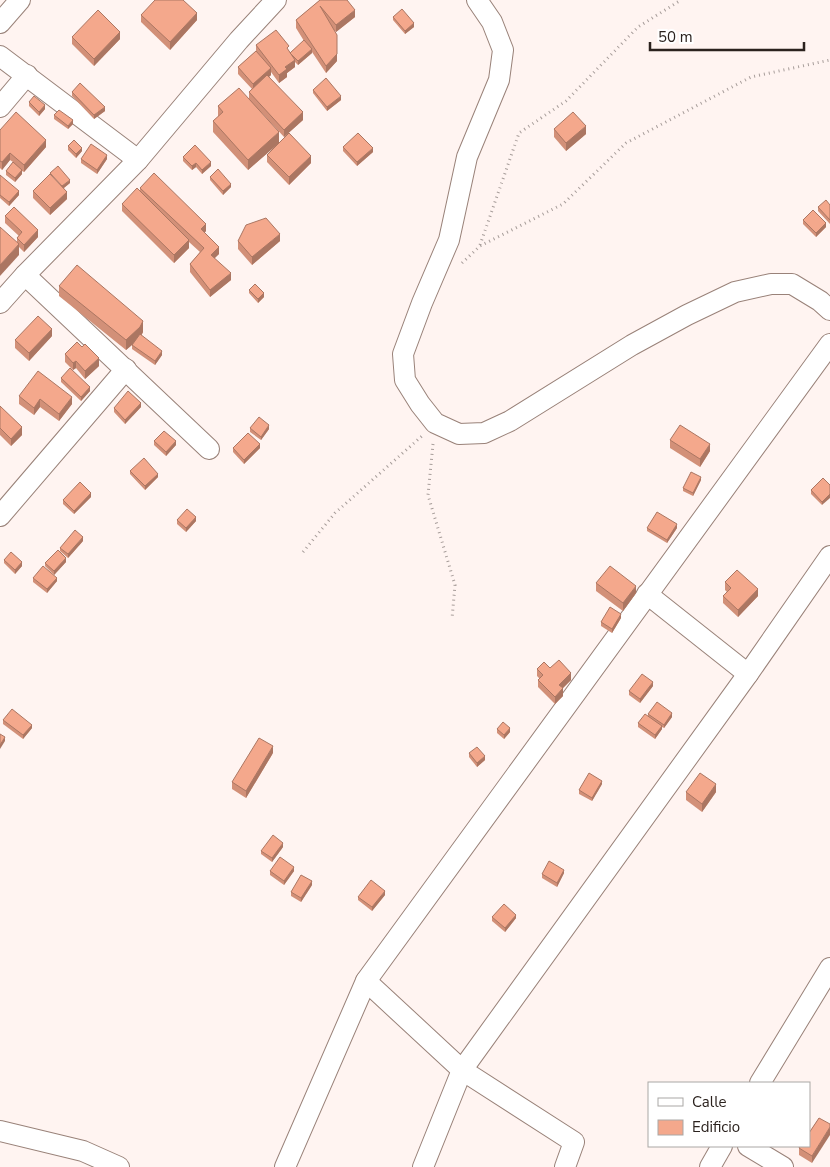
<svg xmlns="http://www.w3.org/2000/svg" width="830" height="1167" font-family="'Nunito Sans',sans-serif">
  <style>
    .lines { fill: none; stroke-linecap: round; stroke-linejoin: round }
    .minor-casing { stroke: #998279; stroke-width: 22 }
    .path { stroke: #a79d9a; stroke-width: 3; stroke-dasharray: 1 4; stroke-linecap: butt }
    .minor { stroke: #fff; stroke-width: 20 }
    .wall { fill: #d29078 }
    .shaded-wall { fill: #ab7662 }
    .building { fill: #f4a88c; stroke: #ab7662 }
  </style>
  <rect width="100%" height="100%" fill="#fff4f1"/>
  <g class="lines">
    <defs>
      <g id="minor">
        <path d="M477,0l15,22 11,28 -4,30 -32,77 -18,83 -27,63 -19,51 2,26 15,24 15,19 24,11 25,-1 26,-12 122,-76 55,-30 48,-23 36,-8h21l28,17 10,9"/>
        <path d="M0,23l20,-23"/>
        <path d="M0,56l138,104"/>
        <path d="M0,107l27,-32"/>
        <path d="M25,275l184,174"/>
        <path d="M0,303l25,-28 113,-115 101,-120 37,-40"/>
        <path d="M0,516l126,-147"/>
        <path d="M647,594l101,80"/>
        <path d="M366,981l96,89 112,72 -9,25"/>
        <path d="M760,1083l70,-115"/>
        <path d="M0,1131l83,20 36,16"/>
        <path d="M748,1146l35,21"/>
        <path d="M285,1167l81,-186 464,-637"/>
        <path d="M423,1167l39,-97 286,-396 82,-118"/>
        <path d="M710,1167l12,-21"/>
      </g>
    </defs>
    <use href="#minor" class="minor-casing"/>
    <g class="path">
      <path d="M480,245l39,-112 47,-32 72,-74 43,-27"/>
      <path d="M462,263l18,-17 83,-42 63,-61 125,-66 79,-17"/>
      <path d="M433,444l-5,51 27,90 -3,34"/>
      <path d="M303,552l32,-39 87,-77"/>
    </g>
    <use href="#minor" class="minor"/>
  </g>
  <g class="wall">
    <path d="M320,0l35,17 -19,15 -2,-2 3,31 -11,12 -14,-21v1l-14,12 -3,-3v5l-8,6v4l-8,6 -8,-11v3l-2,2 34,43 -19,17 -23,-25 18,31 -31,27 -35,-38v-11l5,-4v-11l31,-7v-7l3,-3 -14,-15v-7l18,-16v-6l33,6 1,2 14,-12 -8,-13v-8z"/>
    <path d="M141,15l56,5 -27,30 -29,-28z"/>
    <path d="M393,17l21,10 -9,7 -12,-14z"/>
    <path d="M72,37l48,2 -26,27 -22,-22z"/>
    <path d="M313,90l28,10 -14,11 -14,-18z"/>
    <path d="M72,92l33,19 -11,8 -22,-23z"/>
    <path d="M29,102l16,7 -6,7 -10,-10z"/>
    <path d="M54,115l19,9 -5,5 -14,-10z"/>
    <path d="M554,129l32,5 -20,17 -12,-14z"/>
    <path d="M0,130l46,17 -22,25 -2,-1v3l-7,8 -9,-7v-4l7,-9 -3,-2 -8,10 -2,-2z"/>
    <path d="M68,146l14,5 -6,7 -8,-8z"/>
    <path d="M343,147l30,5 -16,14 -14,-15z"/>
    <path d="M267,155l44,8 -22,22 -22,-23z"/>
    <path d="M183,157l28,9 -9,8 -6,-7 -4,3 -9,-9z"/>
    <path d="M81,159h26l-10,15 -16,-11z"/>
    <path d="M0,175l19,20 -10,11 -9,-8z"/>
    <path d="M210,177l21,10 -8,8 -13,-15z"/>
    <path d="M70,183l-6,5 3,11 -17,16 -17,-17v-7z"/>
    <path d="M140,188l66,43 -2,2 15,21 -5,4 17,22 -21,17 -20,-25v-8l10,-12 -11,-10v6l-15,15 -52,-52v-7l18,-13z"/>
    <path d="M830,205v19l-12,-13v-4z"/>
    <path d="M5,216l33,21 -14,15 -5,-5v8l-2,-13v-4l2,-2 -14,-13z"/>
    <path d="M803,220l23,7 -10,10 -13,-13z"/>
    <path d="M238,241h42l-28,24 -14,-16z"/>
    <path d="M59,286l84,46 -2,4 21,19 -7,10 -23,-16v-4l-6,5 -67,-54z"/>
    <path d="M249,290l15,7 -6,6 -9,-10z"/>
    <path d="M52,336l-23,25 -14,-13v-8z"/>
    <path d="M65,354l34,12 -14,13 -9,-11 -3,2 -8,-8z"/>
    <path d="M61,378l29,13 -9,10 -20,-19z"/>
    <path d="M19,396l53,8 -13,17 -19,-14 -6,8 -15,-11z"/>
    <path d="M0,406l22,29 -11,11 -11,-11z"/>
    <path d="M141,407l-16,17 -11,-12v-4z"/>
    <path d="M250,428l19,1 -8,11 -11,-8z"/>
    <path d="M670,440l40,11 -10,16 -30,-19z"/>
    <path d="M154,441l22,4 -10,11 -12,-11z"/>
    <path d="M233,448h27l-16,16 -11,-12z"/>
    <path d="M130,471l28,6 -13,13 -15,-16z"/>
    <path d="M823,478l-1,27 -11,-11v-4z"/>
    <path d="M701,480l-8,16 -10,-5v-3z"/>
    <path d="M91,497l-17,17 -11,-10v-4z"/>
    <path d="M177,520l19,1 -10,11 -9,-8z"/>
    <path d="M647,528h30l-10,15 -20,-12z"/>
    <path d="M83,541l-15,17 -8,-7v-3z"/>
    <path d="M4,560l18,6 -7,8 -11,-11z"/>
    <path d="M66,562l-12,13 -9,-9v-3z"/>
    <path d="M33,578l24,3 -10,12 -14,-11z"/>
    <path d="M725,582l33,14 -20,21 -15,-14v-7l4,-4 -2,-2z"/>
    <path d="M596,583l40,10 -13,18 -27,-20z"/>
    <path d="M621,618l-9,15 -11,-7v-4z"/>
    <path d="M550,668l21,12 -8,8v8l-8,8 -17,-17v-7l2,-1 -3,-3v-7z"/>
    <path d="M653,686l-13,17 -11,-8v-4z"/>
    <path d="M648,714l24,3 -8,11 -2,-1v2l-7,10 -17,-12v-4l10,-7z"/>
    <path d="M3,720l29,8 -9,11 -20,-15z"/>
    <path d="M497,729l13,3 -6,7 -7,-6z"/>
    <path d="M273,753l-27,45 -14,-9v-7z"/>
    <path d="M469,753l16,7 -8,7 -8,-10z"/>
    <path d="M602,784l-10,17 -13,-7v-4z"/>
    <path d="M686,792h30l-14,20 -16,-12z"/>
    <path d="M283,847l-11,15 -11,-8v-3z"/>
    <path d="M270,871h24l-10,14 -14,-10z"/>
    <path d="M564,873l-7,14 -15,-9v-4z"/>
    <path d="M312,885l-11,17 -10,-6v-4z"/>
    <path d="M385,895l-13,16 -14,-11v-3z"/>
    <path d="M492,917l24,1 -11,14 -13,-11z"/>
    <path d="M819,1118l-7,45 -13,-8v-7z"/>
  </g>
  <g class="shaded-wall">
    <path d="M355,10v7l-19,15v-7z"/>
    <path d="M197,13v7l-27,30v-8z"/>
    <path d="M414,23v4l-9,7v-3z"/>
    <path d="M120,32v7l-26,27v-7z"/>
    <path d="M312,49v4l-14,12v-4z"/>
    <path d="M337,54v7l-11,12v-7z"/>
    <path d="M295,60v7l-8,6v4l-8,6v-8l6,-8z"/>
    <path d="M271,68v7l-18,16v-7z"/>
    <path d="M341,96v4l-14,11v-4z"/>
    <path d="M45,105v4l-6,7v-4z"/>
    <path d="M105,107v4l-11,8v-4z"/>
    <path d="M303,112v8l-19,17v-7z"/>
    <path d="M73,120v4l-5,5v-3z"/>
    <path d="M586,126v8l-20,17v-8z"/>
    <path d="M279,132v11l-31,27v-10z"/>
    <path d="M46,140v7l-22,25v-7z"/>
    <path d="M82,148v3l-6,7v-4z"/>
    <path d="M373,148v4l-16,14v-4z"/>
    <path d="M10,153v7l-8,10v-8z"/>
    <path d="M107,155v4l-10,15v-4z"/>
    <path d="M311,156v7l-22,22v-8z"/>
    <path d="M211,162v4l-9,8v-4z"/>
    <path d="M196,163v4l-4,3v-4z"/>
    <path d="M22,170v4l-7,8v-4z"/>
    <path d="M70,180v3l-9,7v-3z"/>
    <path d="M231,184v3l-8,8v-4z"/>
    <path d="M19,191v4l-10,11v-4z"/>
    <path d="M67,192v7l-17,16v-7z"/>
    <path d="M826,223v4l-10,10v-4z"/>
    <path d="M206,224v7l-5,6v-8z"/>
    <path d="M38,230v7l-14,15v-7z"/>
    <path d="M280,234v7l-28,24v-8z"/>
    <path d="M189,240v8l-15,15v-8z"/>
    <path d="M19,244v11l-19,21v-11z"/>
    <path d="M219,247v7l-8,8v-7z"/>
    <path d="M231,273v7l-21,17v-7z"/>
    <path d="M264,293v4l-6,6v-4z"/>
    <path d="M143,321v11l-3,6 -14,12v-10z"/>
    <path d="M52,329v7l-23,25v-8z"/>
    <path d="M162,351v4l-7,10v-4z"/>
    <path d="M99,358v8l-14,13v-8z"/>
    <path d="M76,361v7l-3,2v-7z"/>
    <path d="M90,387v4l-9,10v-4z"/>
    <path d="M72,397v7l-13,17v-7z"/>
    <path d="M40,399v8l-6,8v-7z"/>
    <path d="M141,403v4l-16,17v-4z"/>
    <path d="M269,425v4l-8,11v-3z"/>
    <path d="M22,427v8l-11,11v-7z"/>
    <path d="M176,441v4l-10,11v-4z"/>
    <path d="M260,444v4l-16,16v-4z"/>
    <path d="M710,444v7l-10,16v-8z"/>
    <path d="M158,474v3l-13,13v-4z"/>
    <path d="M701,477v3l-8,16v-3z"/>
    <path d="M91,493v4l-17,17v-3z"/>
    <path d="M830,494v4l-8,7v-3z"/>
    <path d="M196,517v4l-10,11v-4z"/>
    <path d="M677,524v4l-10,15v-3z"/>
    <path d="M83,537v4l-15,17v-4z"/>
    <path d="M66,558v4l-12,13v-4z"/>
    <path d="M22,562v4l-7,8v-4z"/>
    <path d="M57,578v3l-10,12v-4z"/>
    <path d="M636,586v7l-13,18v-8z"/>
    <path d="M758,589v7l-20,21v-7z"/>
    <path d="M621,614v4l-9,15v-4z"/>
    <path d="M571,673v7l-12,12v-7z"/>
    <path d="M653,682v4l-13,17v-4z"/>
    <path d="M563,688v8l-8,8v-7z"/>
    <path d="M672,713v4l-8,11v-3z"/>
    <path d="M32,725v3l-9,11v-4z"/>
    <path d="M662,726v3l-7,10v-4z"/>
    <path d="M510,728v4l-6,7v-4z"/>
    <path d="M5,737v4l-5,8v-4z"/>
    <path d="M273,746v7l-27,45v-7z"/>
    <path d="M485,756v4l-8,7v-4z"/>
    <path d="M602,781v3l-10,17v-3z"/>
    <path d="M716,784v8l-14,20v-8z"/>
    <path d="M283,843v4l-11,15v-4z"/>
    <path d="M294,867v4l-10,14v-4z"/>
    <path d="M564,870v3l-7,14v-4z"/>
    <path d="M312,881v4l-11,17v-4z"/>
    <path d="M385,891v4l-13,16v-4z"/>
    <path d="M516,915v3l-11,14v-4z"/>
    <path d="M830,1127v8l-18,28v-7z"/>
  </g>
  <g class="building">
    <path d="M155,0h28l14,13 -27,29 -29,-27z"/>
    <path d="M320,0h27l8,10 -19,15 -16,-19 17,29v19l-11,12 -30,-46z"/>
    <path d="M402,9l12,14 -9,8 -12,-14z"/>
    <path d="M98,10l22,22 -26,27 -22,-22z"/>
    <path d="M276,30l13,16 -2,2 8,12 -10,7 2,2 -8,6 -23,-30z"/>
    <path d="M304,40l8,9 -14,12 -8,-8z"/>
    <path d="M256,51l15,17 -18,16 -15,-17z"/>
    <path d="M267,75l36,37 -19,18 -35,-38z"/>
    <path d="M326,78l15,18 -14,11 -14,-17z"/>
    <path d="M80,83l25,24 -11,8 -22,-23z"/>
    <path d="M239,88l40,44 -31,28 -35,-39 10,-9 -5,-6z"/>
    <path d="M34,96l11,9 -6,7 -10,-10z"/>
    <path d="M59,110l14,10 -5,6 -14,-11z"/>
    <path d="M16,112l30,28 -22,25 -14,-12 -8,9 -2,-1v-31z"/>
    <path d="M573,112l13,14 -20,17 -12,-14z"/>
    <path d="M289,133l22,23 -22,21 -22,-22z"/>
    <path d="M358,133l15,15 -16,14 -14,-15z"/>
    <path d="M74,140l8,8 -6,6 -8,-8z"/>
    <path d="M91,144l16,11 -10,15 -16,-11z"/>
    <path d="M195,145l16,17 -9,8 -6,-7 -4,3 -9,-9z"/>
    <path d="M13,162l9,8 -7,8 -9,-7z"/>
    <path d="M58,166l12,14 -8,6 -12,-13z"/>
    <path d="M218,169l13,15 -8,7 -13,-14z"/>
    <path d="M154,173l52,51 -5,5 18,18 -8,8 20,18 -21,17 -20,-26 14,-16 -64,-60z"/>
    <path d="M50,174l17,18 -17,16 -17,-17z"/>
    <path d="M0,175l19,16 -10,11 -9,-7z"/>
    <path d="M137,188l52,52 -15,15 -52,-51z"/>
    <path d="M826,200l4,5v15l-12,-13z"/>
    <path d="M14,207l24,23 -14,15 -7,-7 5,-6 -17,-16z"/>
    <path d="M813,210l13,13 -10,10 -13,-13z"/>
    <path d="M266,218l14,16 -28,23 -14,-16 8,-16z"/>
    <path d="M0,227l19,17 -19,21z"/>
    <path d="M77,265l66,56 -3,6 -14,13 -67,-54z"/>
    <path d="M255,284l9,9 -6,6 -9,-9z"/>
    <path d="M38,316l14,13 -23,24 -14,-13z"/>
    <path d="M140,334l22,17 -7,10 -23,-16z"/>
    <path d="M77,342l5,5 3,-3 14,14 -14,13 -9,-10 -3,2 -8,-9z"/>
    <path d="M70,368l20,19 -9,10 -20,-19z"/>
    <path d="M38,371l34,26 -13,17 -19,-15 -6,9 -15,-12z"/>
    <path d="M128,391l13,12 -16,17 -11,-12z"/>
    <path d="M0,406l22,21 -11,12 -11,-11z"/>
    <path d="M259,417l10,8 -8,12 -11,-9z"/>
    <path d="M680,425l30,19 -10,15 -30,-19z"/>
    <path d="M164,431l12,10 -10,11 -12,-11z"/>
    <path d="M248,433l12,11 -16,16 -11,-12z"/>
    <path d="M144,458l14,16 -13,12 -15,-15z"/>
    <path d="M691,472l10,5 -8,16 -10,-5z"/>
    <path d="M823,478l7,7v9l-8,8 -11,-12z"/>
    <path d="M80,482l11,11 -17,18 -11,-11z"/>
    <path d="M187,509l9,8 -10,11 -9,-8z"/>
    <path d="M657,512l20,12 -10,16 -20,-12z"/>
    <path d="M75,530l8,7 -15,17 -8,-6z"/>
    <path d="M58,550l8,8 -12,13 -9,-8z"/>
    <path d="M11,552l11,10 -7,8 -11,-10z"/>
    <path d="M43,566l14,12 -10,11 -14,-11z"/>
    <path d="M610,566l26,20 -13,17 -27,-20z"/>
    <path d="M737,570l21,19 -20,21 -15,-14 8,-8 -6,-6z"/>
    <path d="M610,607l11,7 -9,15 -11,-7z"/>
    <path d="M559,660l12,13 -12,12 4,3 -8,9 -17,-17 5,-5 -6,-6 7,-7 6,6z"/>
    <path d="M642,674l11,8 -13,17 -11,-8z"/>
    <path d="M657,702l15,11 -8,12 -16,-11z"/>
    <path d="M12,709l20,16 -9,10 -20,-15z"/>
    <path d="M645,714l17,12 -7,9 -17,-12z"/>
    <path d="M503,722l7,6 -6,7 -7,-6z"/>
    <path d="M0,734l5,3 -5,8z"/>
    <path d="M259,738l14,8 -27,45 -14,-9z"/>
    <path d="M477,747l8,9 -8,7 -8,-10z"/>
    <path d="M589,773l13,8 -10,17 -13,-8z"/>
    <path d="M700,773l16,11 -14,20 -16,-12z"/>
    <path d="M273,835l10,8 -11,15 -11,-7z"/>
    <path d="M280,857l14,10 -10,14 -14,-10z"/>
    <path d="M549,861l15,9 -7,13 -15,-9z"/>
    <path d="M301,875l11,6 -11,17 -10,-6z"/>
    <path d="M371,880l14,11 -13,16 -14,-10z"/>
    <path d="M504,904l12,11 -11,13 -13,-11z"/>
    <path d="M819,1118l11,6v3l-18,29 -13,-8 1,-2h9v-13z"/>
  </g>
  <rect x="648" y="1082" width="162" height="65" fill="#ffffff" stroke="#aaa7a5"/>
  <rect x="658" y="1098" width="25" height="8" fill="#ffffff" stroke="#aaa7a5"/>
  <text x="692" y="1107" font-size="15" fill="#2b221e">Calle</text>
  <rect x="658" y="1120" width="25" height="15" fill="#f4a88c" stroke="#aaa7a5"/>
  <text x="692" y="1132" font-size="15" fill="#2b221e">Edificio</text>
  <path d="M650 42v8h154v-8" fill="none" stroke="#2b221e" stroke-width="2.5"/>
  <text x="658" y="42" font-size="15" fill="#2b221e" stroke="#ffffff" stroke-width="4" paint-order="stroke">50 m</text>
</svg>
